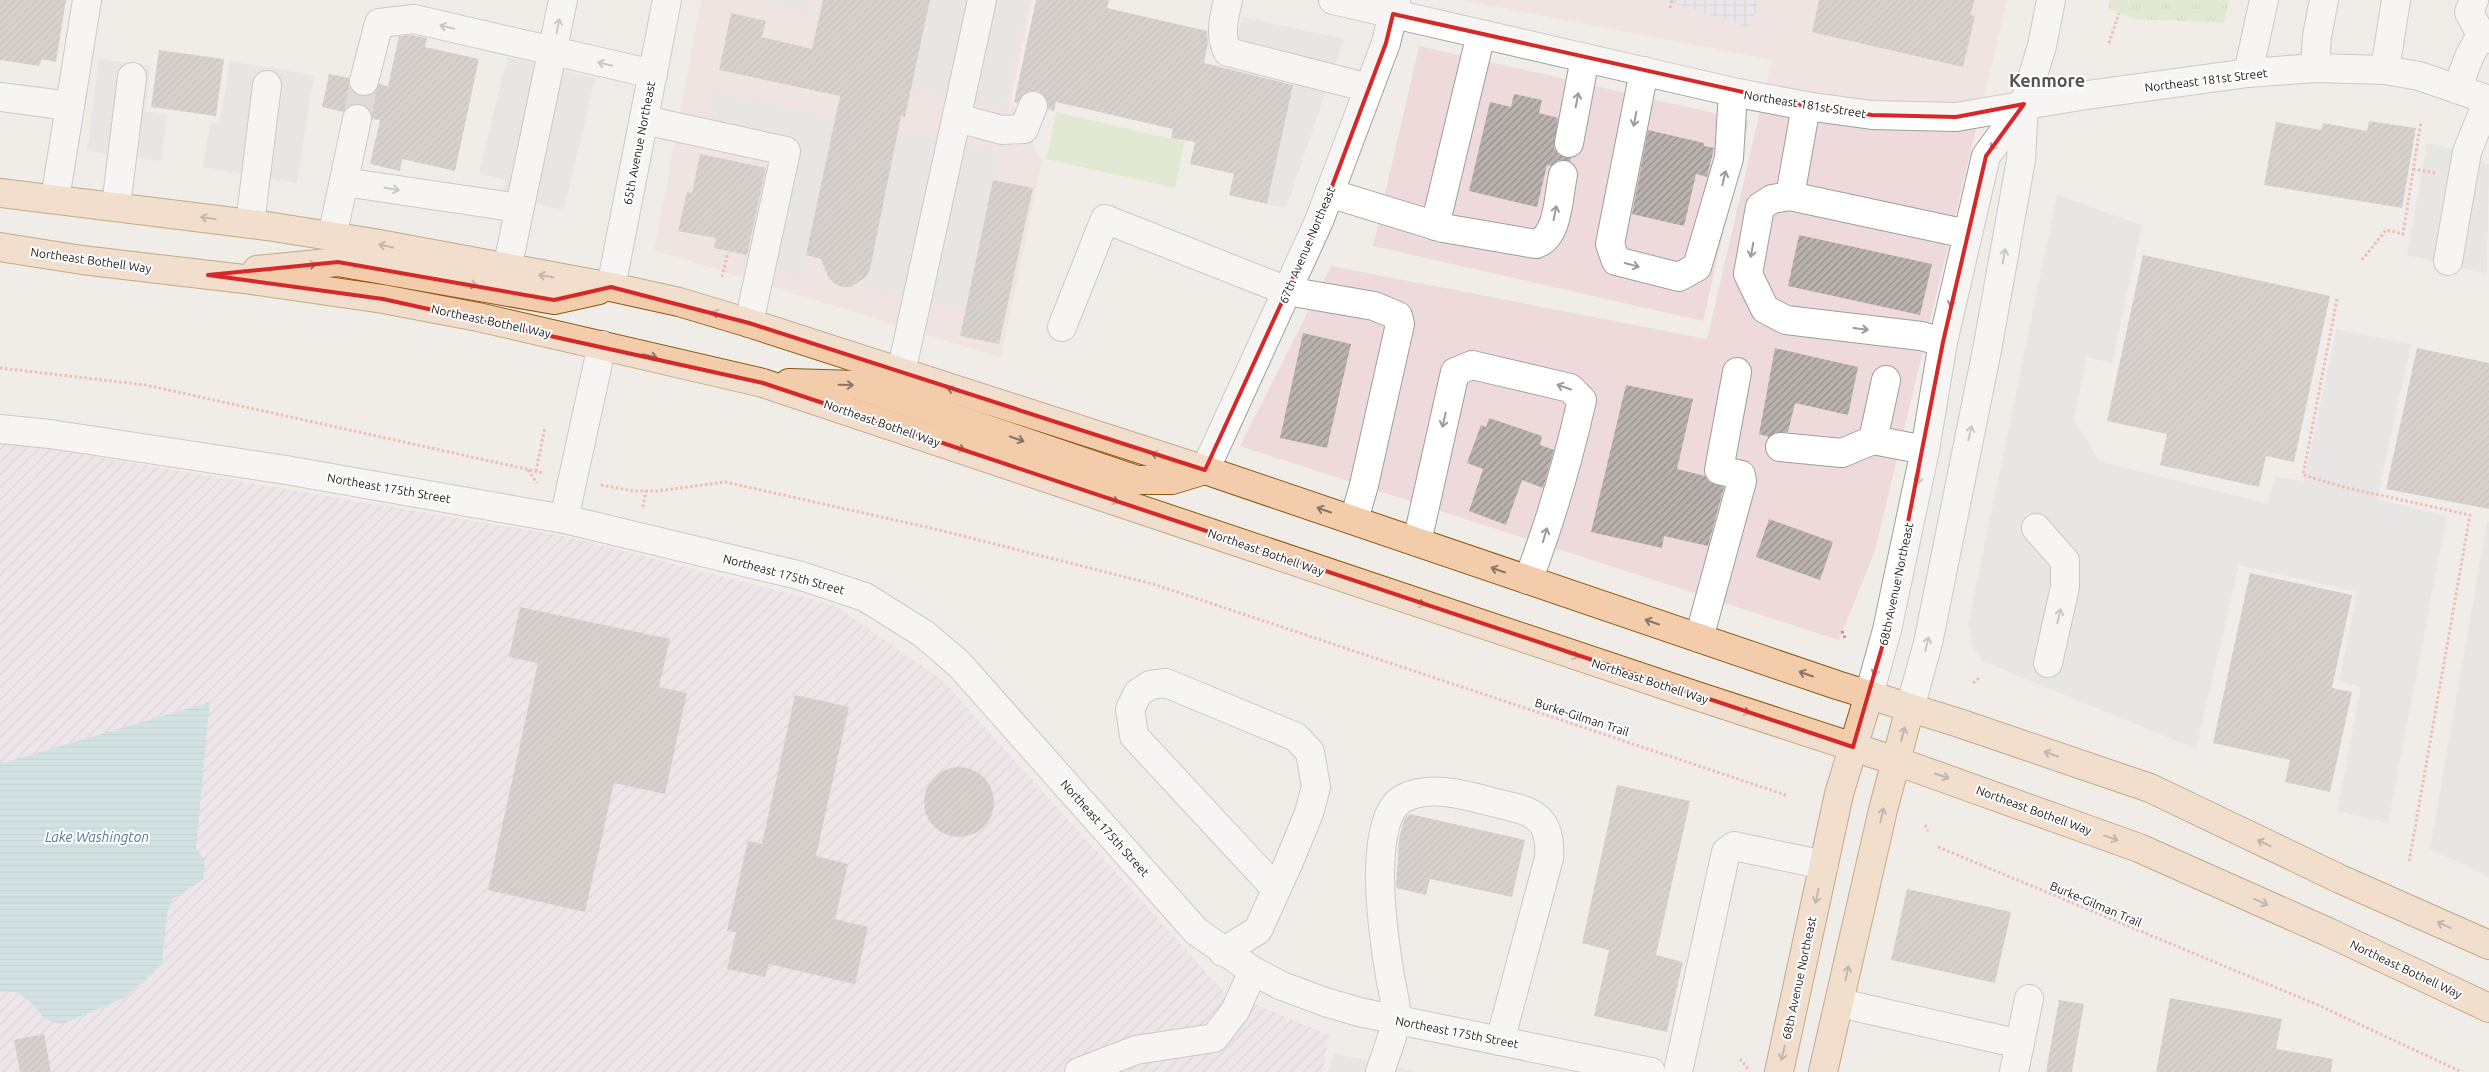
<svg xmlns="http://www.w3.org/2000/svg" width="2489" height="1072" font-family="Ubuntu,sans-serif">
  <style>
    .commercial { fill: #efdadb }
    .industrial { fill: url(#industrial-furrows) }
    .grass { fill: url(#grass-tufts) }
    .garden { fill: #d1e4b5 }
    .parking { fill: #ddd }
    .plaza { fill: url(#plaza-grid) }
    .water { fill: url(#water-rules) }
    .building { fill: url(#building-hatch) }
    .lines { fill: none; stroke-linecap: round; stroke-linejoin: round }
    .minor-tunnel { stroke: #c7c4c1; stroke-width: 28; stroke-dasharray: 28 14; stroke-linecap: butt }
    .minor-casing { stroke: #9e9e9e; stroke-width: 30 }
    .major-casing { stroke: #8d5710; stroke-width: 30 }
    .path { stroke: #ec7e7e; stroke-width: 3; stroke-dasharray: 2.5 2.5; stroke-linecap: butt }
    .minor { stroke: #fff; stroke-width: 28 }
    .major { stroke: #f3ccab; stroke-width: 28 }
    .oneway { stroke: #9b9b9b }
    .oneway2 { stroke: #8a7666 }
    .marked { fill: none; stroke: #d62828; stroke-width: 4; stroke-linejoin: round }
    .labels { text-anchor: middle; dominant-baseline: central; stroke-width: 4; stroke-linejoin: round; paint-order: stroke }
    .street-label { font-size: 12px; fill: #212121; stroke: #fff }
    .water-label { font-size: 14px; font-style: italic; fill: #507b98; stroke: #fff }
    .district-label { font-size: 18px; font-weight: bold; fill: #545454; stroke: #fff }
  </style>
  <defs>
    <pattern id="industrial-furrows" width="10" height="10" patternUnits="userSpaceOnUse" patternTransform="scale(1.25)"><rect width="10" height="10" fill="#e8dbe7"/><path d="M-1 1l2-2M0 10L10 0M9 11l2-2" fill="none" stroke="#c7bcc6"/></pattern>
    <pattern id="grass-tufts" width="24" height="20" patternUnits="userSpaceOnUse" patternTransform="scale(1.25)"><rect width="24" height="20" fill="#d1e4b5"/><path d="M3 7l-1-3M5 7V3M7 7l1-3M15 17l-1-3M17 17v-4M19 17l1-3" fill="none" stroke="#b3c39b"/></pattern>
    <pattern id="plaza-grid" width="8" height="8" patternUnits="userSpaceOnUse" patternTransform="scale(1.25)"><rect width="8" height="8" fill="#dddee6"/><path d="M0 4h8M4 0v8" fill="none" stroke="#bdbec5"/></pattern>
    <pattern id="water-rules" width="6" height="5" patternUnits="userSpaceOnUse" patternTransform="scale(1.25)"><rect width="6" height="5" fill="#aed4d9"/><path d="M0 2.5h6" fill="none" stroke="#95b6ba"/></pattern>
    <pattern id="building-hatch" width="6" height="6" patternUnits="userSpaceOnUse" patternTransform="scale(1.25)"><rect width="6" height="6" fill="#b9b2ae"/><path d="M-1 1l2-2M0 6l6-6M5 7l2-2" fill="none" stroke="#96908d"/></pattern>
  </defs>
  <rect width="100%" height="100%" fill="#f0ede9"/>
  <g class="commercial">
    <path d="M701,0h331l-21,99 31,62 -41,197 -347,-108z"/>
    <path d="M1460,0h547l-132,551 -36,89 -599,-194 91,-180 376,73 65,-279z"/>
    <path d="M1419,46l330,75 -46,200 -330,-75z"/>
  </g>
  <path class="industrial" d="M0,443l27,2 541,92 266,68 108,75 281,311 106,44 -7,37h-1322v-80l9,-2 23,11 13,18 117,-56 5,-48 5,-16 31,-20 -7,-30 14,-146 -210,61z"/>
  <path class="grass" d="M2110,0h119l-5,23 -89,-4 -27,-11z"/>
  <path class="garden" d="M1056,112l129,30 -10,46 -129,-29z"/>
  <g class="parking">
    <path d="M757,0h54l-2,11z"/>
    <path d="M930,0h97l-24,109 -92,-20z"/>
    <path d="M1242,17l102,22 -58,169 -19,-4 26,-122 -62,-14z"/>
    <path d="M507,57l88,21 -31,132 -62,-14 3,-16 -26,-6z"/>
    <path d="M99,59l52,7 -6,45 22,3 -6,47 -74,-10z"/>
    <path d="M230,61l84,14 -17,108 -94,-16 7,-45 9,1z"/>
    <path d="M713,93l123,26 -34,156 -41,-9 25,-115 -82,-18z"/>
    <path d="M898,131l101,21 -34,157 -101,-23z"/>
    <path d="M2427,143l22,5 40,17 -2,109 -80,-19z"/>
    <path d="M2057,195l85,30 -30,138 -25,-6 -13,62 25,42 169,43 6,-27 30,4 32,-152 75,15 -34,155 70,17 -59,307 -51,-12 24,-124 -22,-6 18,-89 -118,-27 -43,184 -214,-88 -10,-16 -4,-20z"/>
    <path d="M2487,521l2,1v355l-59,-28z"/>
    <path d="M1334,1053l83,19h-89z"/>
  </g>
  <path class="plaza" d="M1662,0h97l-8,28z"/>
  <path class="water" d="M210,702l-14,147 9,11 -2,20 -31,19 -5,16 -5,48 -38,35 -62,26 -17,-5c-11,-14 -25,-32 -45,-27v-228z"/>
  <g class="building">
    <path d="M0,0h66l-10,62 -14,-3 -3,7 -39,-6z"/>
    <path d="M823,0h107l-25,117 -4,-1 -31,153 -4,8 -15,10h-9l-8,-4 -6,-6 -7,-18 -15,-4 34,-159 -121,-26 12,-57 35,8 -4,16 50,12z"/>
    <path d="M1036,0h73l-2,8 100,23 1,12 -4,20 89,22 -26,119 -38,-9 5,-21 -44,-10 5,-22 -24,-4 2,-9 -117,-27 -2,9 -6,-2 -3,-12 -7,-6h-8l-7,3 -6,9 -3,-1z"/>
    <path d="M1819,0h156l-5,15 5,1 -12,51 -151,-35z"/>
    <path d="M412,35l15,3 -2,9 54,12 -24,112 -53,-12 -2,12 -30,-7 10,-44 -8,-1 -4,-11 -7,-4h-9l-9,8 -21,-5 7,-33 20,4v8l4,6 8,4h7l7,-4 4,-8 9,2 11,-50z"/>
    <path d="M159,50l65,9 -8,57 -65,-9z"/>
    <path d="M1514,94l28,6 -3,13 19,5 -4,30 5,7 12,3 -1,4 -12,-2 -7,6 -4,-1 -10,42 -68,-16 21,-89 21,5z"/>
    <path d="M2369,121l47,7 -14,80 -138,-23 12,-63 45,8 2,-7 44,8z"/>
    <path d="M1648,130l56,13v3l10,2 -7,29 -11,-3 -12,52 -52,-12z"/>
    <path d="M700,154l66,14 -19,87 -33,-7 2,-10 -38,-7 9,-39 5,1z"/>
    <path d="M993,180l40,8 -34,156 -39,-8z"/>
    <path d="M1799,235l133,29 -12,51 -132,-29z"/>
    <path d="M2143,255l187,41 -36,166 -28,-6 -7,31 -99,-22 7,-31 -60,-13z"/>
    <path d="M1303,333l48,11 -24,104 -47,-10z"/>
    <path d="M1775,348l83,19 -10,48 -53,-12 -7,29 -14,1 -5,4 -10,-3z"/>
    <path d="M2417,348l72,15v146l-103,-20z"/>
    <path d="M1626,385l67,14 -16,70 28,7 4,6 15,5 -16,59 -44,-10 -2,12 -71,-16z"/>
    <path d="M1489,418l53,18 -2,9 14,5 -11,38 -21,-8 -16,45 -37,-14 14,-42 -16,-6 14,-38 5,2z"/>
    <path d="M1769,519l64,23 -13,38 -64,-23z"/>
    <path d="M2250,573l102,22 -20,93 20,4 -22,100 -45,-10 5,-22 -77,-17z"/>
    <path d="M520,607l150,32 -11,48 28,6 -22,101 -51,-11 -29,129 -97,-22 50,-227 -29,-6z"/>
    <path d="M795,695l54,12 -33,149 32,8 -13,55 33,8 -13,57 -86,-20 -4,13 -38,-8 9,-37 -9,-1 21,-90 14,3z"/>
    <circle cx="959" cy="802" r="35"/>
    <path d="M1617,785l73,16 -34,154 27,7 -16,70 -73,-16 15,-66 -27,-7z"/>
    <path d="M1410,814l115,26 -13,57 -82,-18 -4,16 -30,-7 3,-50 6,-20z"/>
    <path d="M1907,889l104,23 -16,71 -104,-23z"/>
    <path d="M2170,998l112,21 -6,30 57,10 -2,13h-175z"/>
    <path d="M2059,1000l25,4 -12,68h-26z"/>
    <path d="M44,1034l7,38h-31l-6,-32z"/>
  </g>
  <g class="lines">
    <path class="minor-tunnel" d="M357,119l7,-38"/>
    <defs>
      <g id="minor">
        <path d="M1228,0c-4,17 -9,37 0,52l141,36"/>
        <path d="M1333,0l400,92 73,14 66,9 84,2 124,-21 168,-23 67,-5 70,2 34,6 70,24"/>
        <path d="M2474,0l-5,12 12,23 8,4"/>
        <path d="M2315,68l2,-32 7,-36"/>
        <path d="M2385,70l11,-70"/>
        <path d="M1644,71l-34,173 6,17 63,16 18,-10 32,-109 4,-66"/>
        <path d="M2248,73l16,-73"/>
        <path d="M364,81l15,-58 35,-4 239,55"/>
        <path d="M2457,89l12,-32 12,-22"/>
        <path d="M0,97l70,9"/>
        <path d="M957,118l45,12 22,-1 9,-23"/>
        <path d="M644,120l142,31 -37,172"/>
        <path d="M1569,143l16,-85"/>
        <path d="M344,182l175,26"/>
        <path d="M1329,193l114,35 93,16c23,-8 22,-47 27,-69"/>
        <path d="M1790,196l16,-90"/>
        <path d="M55,199l32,-199"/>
        <path d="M116,206l16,-129"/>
        <path d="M250,224l17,-139"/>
        <path d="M1435,226l46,-192"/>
        <path d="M332,237l25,-118"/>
        <path d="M2448,261l19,-109 21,-52"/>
        <path d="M507,269l56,-269"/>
        <path d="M611,287l56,-287"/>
        <path d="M1062,327l43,-108 182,72 87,15 24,10 2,8 -36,161 -10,35"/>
        <path d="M1943,342l-22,-6 -135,-16 -21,-11 -17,-35 12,-67 12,-8 18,-3 177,38"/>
        <path d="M901,373l81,-373"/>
        <path d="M0,429l50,5 236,36 278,49 234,56 67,22 59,37 35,30 237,267 57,40 29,15 43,16 34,10 292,60"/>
        <path d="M1873,440l13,-60"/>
        <path d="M1780,447l62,6 31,-13 52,10"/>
        <path d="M1205,470l114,-249 67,-178 10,-43"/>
        <path d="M564,519l38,-174"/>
        <path d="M2036,528l29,33v26l-17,76"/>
        <path d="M1417,542l38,-170 17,-7 98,23 12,12c-14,61 -31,121 -54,180"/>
        <path d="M1699,638l43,-157 -1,-6 -22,-5 18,-98"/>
        <path d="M1869,695l18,-65 38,-180 18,-108 43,-186 38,-52"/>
        <path d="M1910,708l18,-65 59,-293 34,-190 3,-56 18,-58 9,-46"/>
        <path d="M1223,952l35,-22 30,-66 21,-51 7,-26 -6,-35 -14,-15 -130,-54 -16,2 -12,8 -8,16 4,27 142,153"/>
        <path d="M1840,1003l180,41"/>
        <path d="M1079,1072l57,-22 78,-12 21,-27 18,-40"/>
        <path d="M1380,1072c5,-16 13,-34 16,-51 2,-13 -4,-31 -6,-45 -6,-36 -25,-159 14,-178 32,-16 76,2 108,9 30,6 39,21 37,51l-49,183"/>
        <path d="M1678,1072l48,-220 8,-6 90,19"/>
        <path d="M2014,1072l15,-73"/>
      </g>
      <g id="major">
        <path d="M0,193l267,33 107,17 237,44 68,15 70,21 456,147 632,215 122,38 191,65 190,91 149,66"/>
        <path d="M0,247l82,13 162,19 139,20 95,18 285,66 934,313 199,65 243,87 189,84 161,76"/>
        <path d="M257,270l81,-8 216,38 45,-10"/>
        <path d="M789,383l67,2 281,95h35l33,-10"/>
        <path d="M1779,1072l60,-278 30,-99"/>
        <path d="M1823,1072l60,-262 27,-102"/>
      </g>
    </defs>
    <use href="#minor" class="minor-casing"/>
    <use href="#major" class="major-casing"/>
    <g class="path">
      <path d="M1670,8l2,-8"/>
      <path d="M2109,43l10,-30"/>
      <path d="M2413,169l22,4"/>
      <path d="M2362,260l24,-30 17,4 18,-113"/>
      <path d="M722,277l6,-25"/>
      <path d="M2337,299l-34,176 44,13 123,27 -61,347"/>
      <path d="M0,368l146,17 398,88"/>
      <path d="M528,470l9,13"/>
      <path d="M536,471l9,-44"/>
      <path d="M601,485l32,6h24l68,-9 210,47 218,55 633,211"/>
      <path d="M643,507l3,-16"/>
      <path d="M1842,631l3,7"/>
      <path d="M1973,683l6,-5"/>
      <path d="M1925,825l3,6"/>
      <path d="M1938,847l380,158 144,67"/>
      <path d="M1740,1059l9,11"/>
    </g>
    <use href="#minor" class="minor"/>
    <use href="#major" class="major"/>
  </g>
  <defs><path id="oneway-shaft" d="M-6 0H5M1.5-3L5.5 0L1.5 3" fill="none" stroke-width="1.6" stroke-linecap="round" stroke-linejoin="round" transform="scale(1.25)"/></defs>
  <g class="oneway">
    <use href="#oneway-shaft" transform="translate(558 26) rotate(-79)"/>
    <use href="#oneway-shaft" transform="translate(447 27) rotate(-167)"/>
    <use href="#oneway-shaft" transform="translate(605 64) rotate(-167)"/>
    <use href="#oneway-shaft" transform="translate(1577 100) rotate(-79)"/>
    <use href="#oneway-shaft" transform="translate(1635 119) rotate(101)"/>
    <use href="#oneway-shaft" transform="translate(1995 144) rotate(126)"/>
    <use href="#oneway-shaft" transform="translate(1724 178) rotate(-77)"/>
    <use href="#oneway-shaft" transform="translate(392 189) rotate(9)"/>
    <use href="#oneway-shaft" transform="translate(1555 213) rotate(-79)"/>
    <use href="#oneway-shaft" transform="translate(1752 250) rotate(100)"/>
    <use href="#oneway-shaft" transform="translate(2004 256) rotate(-80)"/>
    <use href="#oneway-shaft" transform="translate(1632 265) rotate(15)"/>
    <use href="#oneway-shaft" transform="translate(1952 300) rotate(103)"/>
    <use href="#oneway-shaft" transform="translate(1861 329) rotate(7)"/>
    <use href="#oneway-shaft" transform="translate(1564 387) rotate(-161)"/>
    <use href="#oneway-shaft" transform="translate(1444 420) rotate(103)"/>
    <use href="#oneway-shaft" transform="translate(1970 433) rotate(-78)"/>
    <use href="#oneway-shaft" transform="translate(1919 477) rotate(102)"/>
    <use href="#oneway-shaft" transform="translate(1545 535) rotate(-73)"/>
    <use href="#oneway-shaft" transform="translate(2059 616) rotate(-77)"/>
    <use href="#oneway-shaft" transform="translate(1927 644) rotate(-77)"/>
    <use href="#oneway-shaft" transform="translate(1876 669) rotate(106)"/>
  </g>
  <g class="oneway2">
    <use href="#oneway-shaft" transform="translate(208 218) rotate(-172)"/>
    <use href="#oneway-shaft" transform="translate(386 246) rotate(-169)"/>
    <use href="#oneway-shaft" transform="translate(309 265) rotate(-6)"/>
    <use href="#oneway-shaft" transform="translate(546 276) rotate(-170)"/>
    <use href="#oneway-shaft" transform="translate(470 284) rotate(11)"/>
    <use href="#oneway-shaft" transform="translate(719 314) rotate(-163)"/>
    <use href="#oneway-shaft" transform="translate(650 356) rotate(13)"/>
    <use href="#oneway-shaft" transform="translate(846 385) rotate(1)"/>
    <use href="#oneway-shaft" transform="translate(954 390) rotate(-162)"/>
    <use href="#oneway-shaft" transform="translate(1017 439) rotate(19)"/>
    <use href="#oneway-shaft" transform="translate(958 448) rotate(19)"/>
    <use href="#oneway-shaft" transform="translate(1158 455) rotate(-162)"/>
    <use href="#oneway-shaft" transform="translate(1112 500) rotate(19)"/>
    <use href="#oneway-shaft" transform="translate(1324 510) rotate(-161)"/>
    <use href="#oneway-shaft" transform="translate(1498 570) rotate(-161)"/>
    <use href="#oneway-shaft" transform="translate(1418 603) rotate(19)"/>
    <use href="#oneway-shaft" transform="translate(1652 622) rotate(-161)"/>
    <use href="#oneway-shaft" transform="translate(1572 655) rotate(19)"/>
    <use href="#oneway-shaft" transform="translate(1806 674) rotate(-161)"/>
    <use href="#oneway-shaft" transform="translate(1743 711) rotate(18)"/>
    <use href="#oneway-shaft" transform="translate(1903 734) rotate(-75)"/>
    <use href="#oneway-shaft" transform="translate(2051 754) rotate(-161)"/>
    <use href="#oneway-shaft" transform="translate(1942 776) rotate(19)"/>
    <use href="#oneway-shaft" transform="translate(1882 815) rotate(-77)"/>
    <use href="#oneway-shaft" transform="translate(2111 838) rotate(20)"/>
    <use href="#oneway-shaft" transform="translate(2264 843) rotate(-154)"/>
    <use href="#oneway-shaft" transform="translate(1817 896) rotate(102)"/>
    <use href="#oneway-shaft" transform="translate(2261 902) rotate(24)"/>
    <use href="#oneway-shaft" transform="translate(2444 925) rotate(-156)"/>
    <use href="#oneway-shaft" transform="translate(1847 973) rotate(-78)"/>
    <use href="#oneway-shaft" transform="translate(1783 1053) rotate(103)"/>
  </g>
  <path d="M0 0H2489V1072H0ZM1393,14l413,92 66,9 84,2 68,-13 -38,52 -43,186 -56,288 -34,117 -1090,-364 -380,-84 -175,-24 130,-13 216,38 57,-13 138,36 456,147 114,-249 67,-178z" fill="#f0ede9" fill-opacity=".55" fill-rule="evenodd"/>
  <path class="marked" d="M1393,14l413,92 66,9 84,2 68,-13 -38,52 -43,186 -56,288 -34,117 -1090,-364 -380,-84 -175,-24 130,-13 216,38 57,-13 138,36 456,147 114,-249 67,-178z"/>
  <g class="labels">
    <g class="street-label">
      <text transform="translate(2206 80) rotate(-7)">Northeast 181st Street</text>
      <text transform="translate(1805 104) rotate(9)">Northeast 181st Street</text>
      <text transform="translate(639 143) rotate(-79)">65th Avenue Northeast</text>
      <text transform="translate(1307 245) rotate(-67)">67th Avenue Northeast</text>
      <text transform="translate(91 260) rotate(8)">Northeast Bothell Way</text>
      <text transform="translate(491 321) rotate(12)">Northeast Bothell Way</text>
      <text transform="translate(882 423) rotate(19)">Northeast Bothell Way</text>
      <text transform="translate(389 488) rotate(10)">Northeast 175th Street</text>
      <text transform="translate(1266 552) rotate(19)">Northeast Bothell Way</text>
      <text transform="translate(784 574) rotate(15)">Northeast 175th Street</text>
      <text transform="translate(1896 584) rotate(-78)">68th Avenue Northeast</text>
      <text transform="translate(1650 681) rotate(18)">Northeast Bothell Way</text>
      <text transform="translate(1582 717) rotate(18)">Burke-Gilman Trail</text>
      <text transform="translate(2034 810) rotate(20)">Northeast Bothell Way</text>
      <text transform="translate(1105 828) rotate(48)">Northeast 175th Street</text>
      <text transform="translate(2096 904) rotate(23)">Burke-Gilman Trail</text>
      <text transform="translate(2406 969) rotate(25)">Northeast Bothell Way</text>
      <text transform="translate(1799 978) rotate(-78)">68th Avenue Northeast</text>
      <text transform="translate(1457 1032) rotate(11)">Northeast 175th Street</text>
    </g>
    <g class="water-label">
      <text x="97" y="837">Lake Washington</text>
    </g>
    <g class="district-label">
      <text x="2047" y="80">Kenmore</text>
    </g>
  </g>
</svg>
